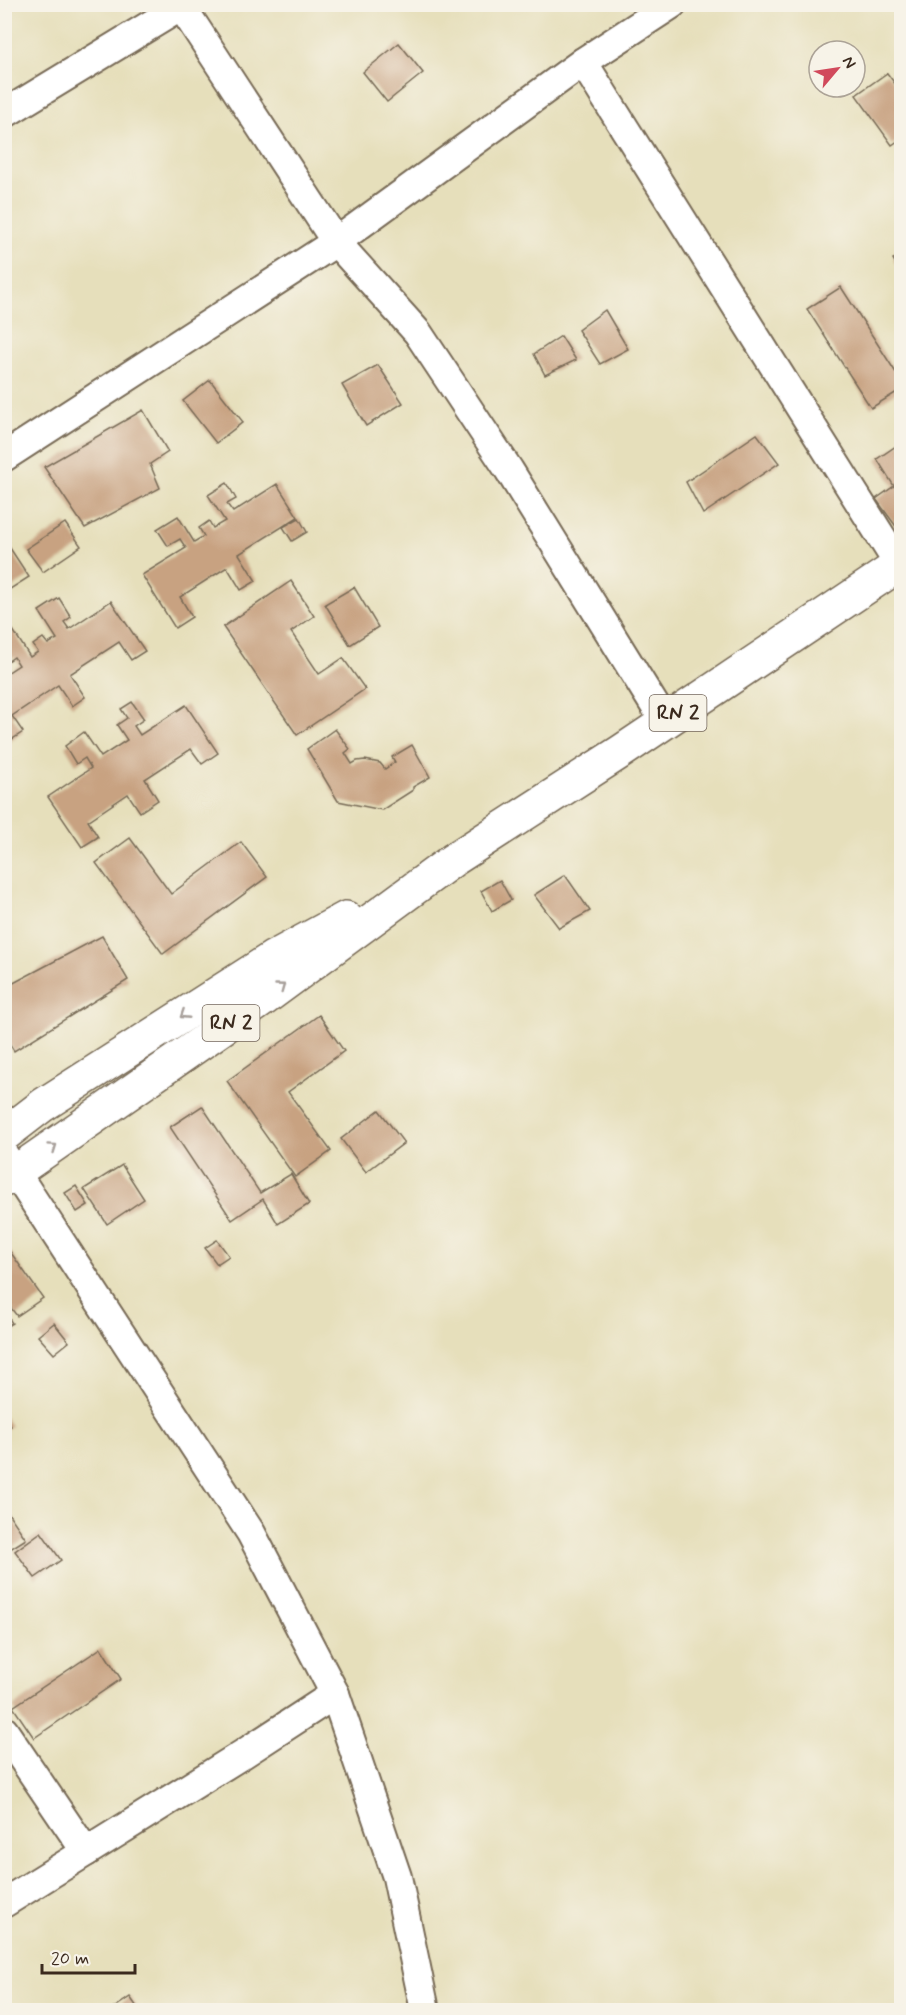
<svg xmlns="http://www.w3.org/2000/svg" width="906" height="2015" font-family="Mynerve,sans-serif">
  <style>
    .building { fill: #c8a281 }
    .lines { fill: none; stroke-linecap: round; stroke-linejoin: round }
    .minor-casing { stroke: #776955; stroke-width: 32 }
    .primary-casing { stroke: #776955; stroke-width: 36 }
    .minor { stroke: #fff; stroke-width: 28 }
    .primary { stroke: #fff; stroke-width: 33 }
    .oneway { stroke: #a79f9a }
    .labels { text-anchor: middle; dominant-baseline: central; stroke-width: 5; stroke-linejoin: round; paint-order: stroke }
    .shield { fill: #f7f3e8; stroke: #73665b; stroke-width: 1.5 }
    .shield-label { font-size: 21px; font-weight: bold; fill: #3b2a1e }
  </style>
  <rect width="100%" height="100%" fill="#f7f3e8"/>
  <filter id="ink" filterUnits="userSpaceOnUse"><feTurbulence type="fractalNoise" baseFrequency=".0167" numOctaves="2"/><feDisplacementMap in="SourceGraphic" scale="12" xChannelSelector="R" yChannelSelector="G"/><feConvolveMatrix kernelMatrix="1 2 1 2 8 2 1 2 1" color-interpolation-filters="sRGB"/></filter>
  <filter id="wash" filterUnits="userSpaceOnUse"><feTurbulence type="fractalNoise" baseFrequency=".008" numOctaves="4" result="noise"/><feDisplacementMap in="SourceGraphic" scale="24" xChannelSelector="R" yChannelSelector="G"/><feGaussianBlur stdDeviation="1.35" result="paint"/><feColorMatrix in="noise" values="0 0 0 0 0 0 0 0 0 0 0 0 0 0 0 0 0 1.4 0 .05"/><feComposite in="paint" operator="in"/></filter>
  <g filter="url(#wash)">
    <rect width="100%" height="100%" fill="#e6dfbb"/>
    <g id="blocks">
      <g class="building">
        <path d="M399,43l24,30 -36,29 -24,-30z"/>
        <path d="M887,73l15,20v45l-10,7 -36,-50z"/>
        <path d="M902,255v19l-9,-15z"/>
        <path d="M841,287l61,95v7l-31,19 -64,-99z"/>
        <path d="M605,310l23,39 -28,15 -22,-34z"/>
        <path d="M561,336l15,24 -31,15 -11,-21z"/>
        <path d="M378,365l25,38 -37,23 -24,-41z"/>
        <path d="M210,380l33,42 -27,21 -33,-42z"/>
        <path d="M143,410l25,42 -18,12 10,24 -75,40 -41,-61z"/>
        <path d="M757,434l22,29 -76,51 -17,-32z"/>
        <path d="M902,442v85l-4,2 -22,-30 18,-13 -17,-27z"/>
        <path d="M227,483l9,16 -9,5 6,8 44,-28 21,33 -59,37 17,27 -15,9 -14,-23 -47,30 12,20 -17,11 -33,-53 44,-27 -6,-9 -12,7 -11,-17 21,-13 16,26 10,-6 -5,-8 10,-7 4,7 12,-7 -17,-26z"/>
        <path d="M299,518l8,14 -15,9 -9,-14z"/>
        <path d="M65,523l16,23 -38,26 -17,-23z"/>
        <path d="M4,539l25,38 -25,16z"/>
        <path d="M291,581l23,35 -23,16 28,42 24,-16 22,31 -68,46 -74,-108z"/>
        <path d="M354,587l24,40 -28,18 -25,-41z"/>
        <path d="M59,598l12,19 -7,5 5,7 42,-28 34,50 -14,9 -12,-18 -49,32 15,23 -13,9 -14,-21 -46,31 11,16 -15,10 -4,-5v-62l15,-10 -5,-8 -10,7v-29l9,-5 17,27 8,-5 -5,-7 10,-7 5,6 9,-5 -18,-28z"/>
        <path d="M132,702l12,17 -10,7 6,9 46,-30 32,48 -16,11 -11,-15 -46,30 13,21 -18,12 -12,-18 -40,27 10,16 -16,10 -34,-50 43,-29 -6,-10 -9,6 -11,-18 19,-14 17,25 26,-17 -10,-15 10,-7 -6,-9z"/>
        <path d="M335,729l15,20 -5,4 7,11 5,-3 8,-1 15,3 5,6 10,-7 -3,-5 20,-12 18,32 -17,10v3l-31,20 -44,-9 -31,-52z"/>
        <path d="M130,838l41,56 70,-52 26,35 -104,77 -67,-91z"/>
        <path d="M565,875l25,36 -31,17 -25,-33z"/>
        <path d="M500,880l11,20 -19,11 -11,-20z"/>
        <path d="M102,936l26,44 -114,71 -10,-16v-47z"/>
        <path d="M319,1015l25,36 -56,41 43,59 -36,26 -68,-96z"/>
        <path d="M202,1106l58,87 31,-19 18,30 -31,20 -15,-25 -31,21 -62,-93z"/>
        <path d="M379,1110l25,33 -38,29 -25,-33z"/>
        <path d="M122,1165l22,34 -37,25 -23,-35z"/>
        <path d="M76,1186l12,19 -11,7 -12,-19z"/>
        <path d="M217,1240l12,16 -12,8 -12,-16z"/>
        <path d="M4,1243l39,55 -26,18 -13,-17z"/>
        <path d="M4,1311l8,12 -8,5z"/>
        <path d="M54,1323l15,19 -15,12 -16,-18z"/>
        <path d="M4,1416l7,10 -7,5z"/>
        <path d="M4,1507l22,32 -22,14z"/>
        <path d="M41,1532l20,28 -26,18 -20,-27z"/>
        <path d="M101,1648l20,31 -87,59 -21,-31z"/>
        <path d="M130,1997l9,13h-28z"/>
      </g>
    </g>
  </g>
  <g filter="url(#ink)">
    <use href="#blocks" fill-opacity="0" stroke="#776955" stroke-width="1.5"/>
    <g class="lines">
      <defs>
        <g id="minor">
          <path d="M583,62l316,503"/>
          <path d="M4,114l181,-110"/>
          <path d="M4,457l332,-215 -156,-238"/>
          <path d="M665,722l-156,-252 -91,-137 -82,-91 247,-180 89,-58"/>
          <path d="M4,1155l247,378 84,161 62,183 28,133"/>
          <path d="M4,1731l82,121"/>
          <path d="M4,1903l239,-149 92,-60"/>
        </g>
        <g id="primary">
          <path d="M4,1135l39,-30 231,-148 72,-39"/>
          <path d="M4,1180l260,-181 189,-139 169,-109 280,-188"/>
        </g>
      </defs>
      <use href="#minor" class="minor-casing"/>
      <use href="#primary" class="primary-casing"/>
      <use href="#minor" class="minor"/>
      <use href="#primary" class="primary"/>
    </g>
    <defs><path id="oneway-chevron" d="M-2-3.5L2.5 0L-2 3.5" fill="none" stroke-width="1.6" stroke-linecap="round" stroke-linejoin="round" transform="scale(1.5)"/></defs>
    <g class="oneway">
      <use href="#oneway-chevron" transform="translate(281 987) rotate(-36)"/>
      <use href="#oneway-chevron" transform="translate(184 1015) rotate(147)"/>
      <use href="#oneway-chevron" transform="translate(53 1147) rotate(-35)"/>
    </g>
  </g>
  <g class="labels">
    <g class="shield">
      <rect x="649.5" y="695" width="57" height="36" rx="4.5"/>
      <rect x="202.5" y="1005" width="57" height="36" rx="4.5"/>
    </g>
    <g class="shield-label">
      <text x="678" y="713">RN 2</text>
      <text x="231" y="1023">RN 2</text>
    </g>
  </g>
  <rect width="906" height="2015" fill="none" stroke="#f7f3e8" stroke-width="24"/>
  <g transform="translate(837 69) rotate(61)"><circle r="28" fill="#f7f3e8" stroke="#aca397" stroke-width="1.5"/>
  <path d="M0-4.5L10 22L0 15L-10 22Z" fill="#d1495b"/>
  <text y="-9" font-size="16" font-weight="bold" text-anchor="middle" fill="#3b2a1e">N</text>
  </g>
  <path d="M42 1964v9h93v-9" fill="none" stroke="#3b2a1e" stroke-width="3"/>
  <text x="51" y="1964" font-size="18" fill="#3b2a1e" stroke="#f7f3e8" stroke-width="4.5" paint-order="stroke">20 m</text>
</svg>
